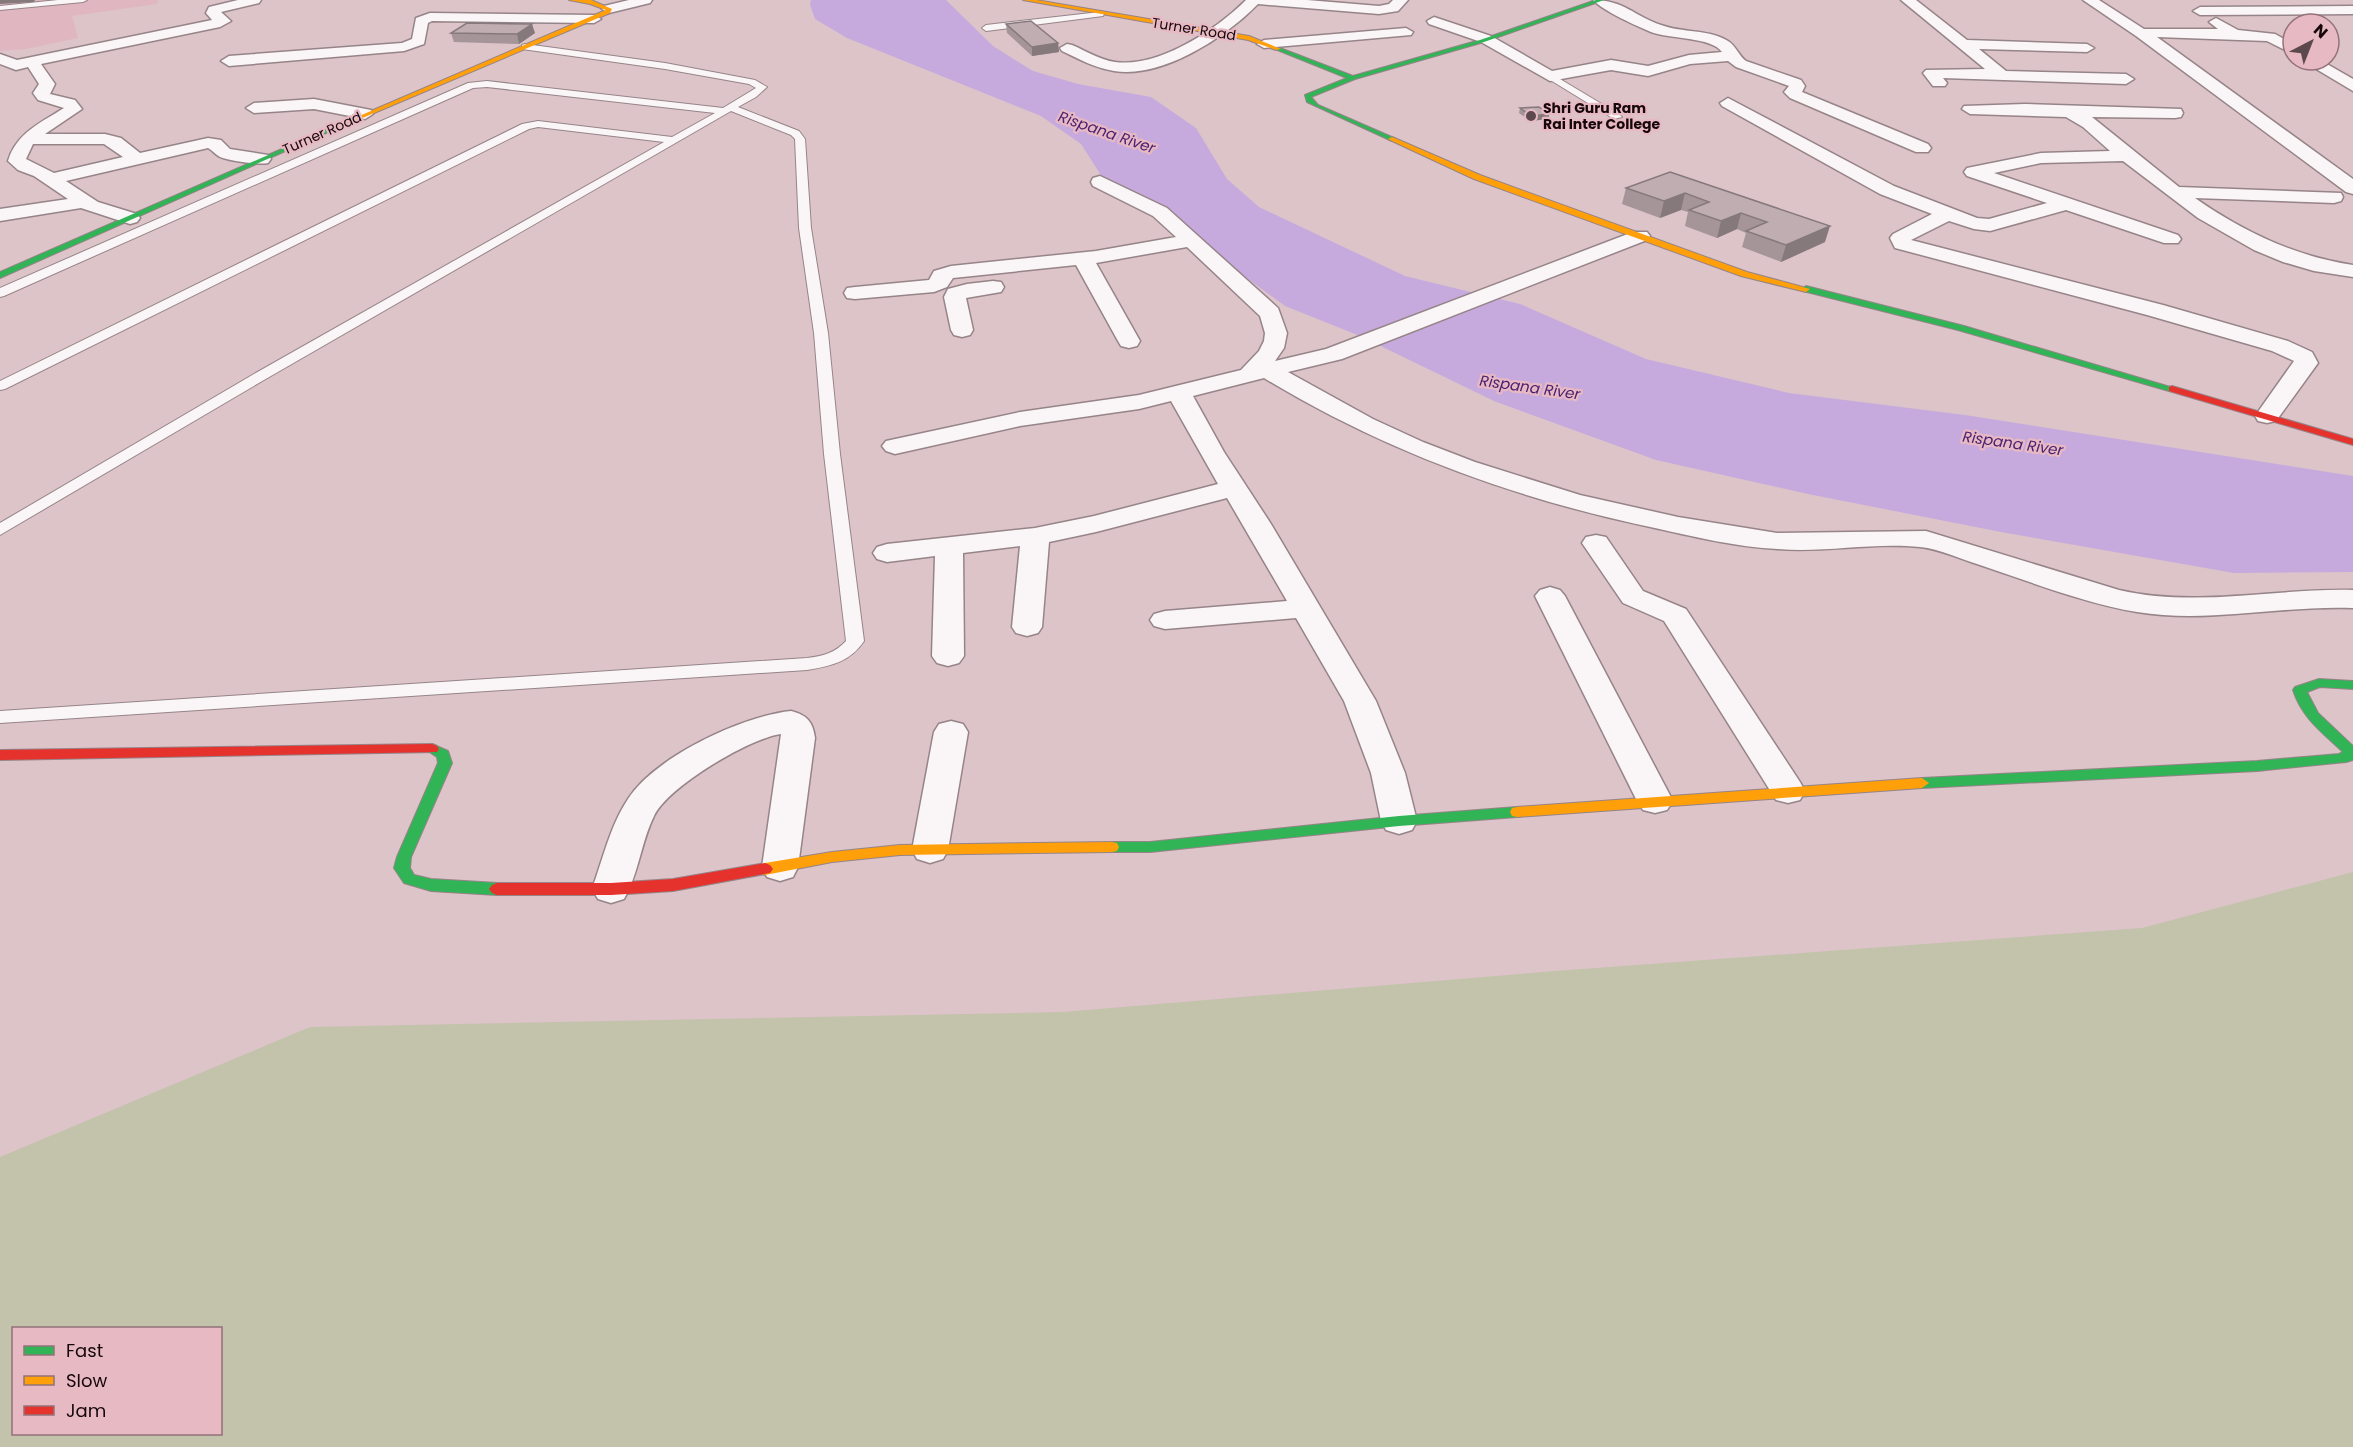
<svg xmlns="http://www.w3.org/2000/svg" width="2353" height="1447" font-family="Poppins,sans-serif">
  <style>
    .built { fill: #e0b7c0 }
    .green { fill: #c3c2ab; fill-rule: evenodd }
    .water { fill: #c7aadd }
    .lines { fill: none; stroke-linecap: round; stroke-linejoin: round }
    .lane-casing { stroke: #968488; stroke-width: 2 }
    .street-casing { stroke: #968488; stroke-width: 3 }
    .fast-casing { stroke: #968488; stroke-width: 2 }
    .slow-casing { stroke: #968488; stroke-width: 2 }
    .jam-casing { stroke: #968488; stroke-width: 2 }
    .lane { fill: #faf6f7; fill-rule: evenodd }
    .street { fill: #faf6f7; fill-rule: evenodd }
    .fast { fill: #30b455; fill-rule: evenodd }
    .slow { fill: #ff9f0a; fill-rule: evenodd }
    .jam { fill: #e5322d; fill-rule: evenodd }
    .wall { fill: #a59598 }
    .shaded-wall { fill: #86797c }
    .building { fill: #c0adb1; stroke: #86797c; stroke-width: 1.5 }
    .poi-dot { fill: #5b494e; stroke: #e7b9c3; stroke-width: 2 }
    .labels { text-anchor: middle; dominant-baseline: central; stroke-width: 4.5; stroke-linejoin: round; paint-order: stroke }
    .far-street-label { font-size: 14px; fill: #16070b; stroke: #e7b9c3 }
    .far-poi-label { font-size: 14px; font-weight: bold; fill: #16070b; stroke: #e7b9c3; text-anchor: start }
    .far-water-label { font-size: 15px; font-style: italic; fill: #4b2072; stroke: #e7b9c3 }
  </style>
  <rect width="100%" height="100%" fill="#dcc4c9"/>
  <path class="built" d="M0,0h158l-1,4 -85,12 6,22 -52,11 -26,2z"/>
  <path class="green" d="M2353,872v575h-2353v-290l310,-130 753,-15 492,-41 587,-43zM14,1328h206v106h-206z"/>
  <path class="water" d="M811,0h135l47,46 40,25 45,13 73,13 45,31 31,51 32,28 146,69 115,28 126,55 143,34 176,22 388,61v96l-119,1 -233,-41 -193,-38 -152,-34 -162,-59 -134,-65 -75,-30 -90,-66 -18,-24 -71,-33 -25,-39 -40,-28 -194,-78 -32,-19 -5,-14z"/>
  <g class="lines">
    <defs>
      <g id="lane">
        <path d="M58,0h29l-4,2 -83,8v-4z"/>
        <path d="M1100,12l4,2 -1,2 -117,15 -4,-3 4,-3z"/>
        <path d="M525,44l140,19 90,17 12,7 -11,10 -18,10 61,24 6,8 6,89 17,105 12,121 24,187c-14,21 -33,25 -57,29l-807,53v-12l807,-53c16,-2 28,-5 39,-17l-22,-187 -10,-121 -15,-105 -4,-89 -4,-4 -60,-24 -467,269 -264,155v-12l254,-149 410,-232 -126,-15 -9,2 -524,260 -5,1v-9l522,-257 16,-3 134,16 43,-24 -228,-26 -14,1 -469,208 -4,1v-9l468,-205 19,-2 236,27 33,-20 -7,-4 -84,-15 -143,-20v-4z"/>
        <path d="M1550,73l70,42 2,2 -8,2 -67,-41 -2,-2z"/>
      </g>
      <g id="street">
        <path d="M238,0h23l-2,3 -38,9 10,9 -11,6 -179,37 14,20 -5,10 25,6 7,9 -37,25h60l16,4 19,15 68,-15 13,2 9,9 38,6 3,4 -3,4c-9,2 -39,-2 -48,-6 -4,-2 -8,-7 -12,-9l-142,33 32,21 39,12 3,4 -3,4 -7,2 -49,-16 -81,13v-12l68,-10 -34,-23 -16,-6 -10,-9c8,-28 34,-39 56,-53l-26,-8 -5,-7 6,-9 -11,-17 -12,3 -16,-6v-10l17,6 195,-40 -6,-7 3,-6zM33,144h71l19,13 -69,16 -28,-14z"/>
        <path d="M629,0h23l-2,3 -41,10 -7,-4 2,-3z"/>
        <path d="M1246,0h61l72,6 10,-2 4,-4h15l-10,11 -19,3 -121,-10c-32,33 -96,75 -144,67 -19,-3 -35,-12 -52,-20l-2,-3 7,-4 5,1c14,6 28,15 43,17 44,6 102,-33 131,-62z"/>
        <path d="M1593,0c31,0 41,16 68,25 21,8 48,4 67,16 8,5 11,15 18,20l55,19 4,6 -3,6 126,52 3,4 -3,4h-12l-126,-54 -6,-6 5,-6 -53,-19 -8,-6 -38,3 -42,12 -37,-6 -61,11 -69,-39 -52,-18 -2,-3 7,-4 57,19 61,35 59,-11 37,6 41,-11 33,-3c-10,-15 -53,-13 -71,-20 -14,-6 -48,-21 -58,-32z"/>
        <path d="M1901,0h15l51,40 120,4 7,4 -7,4 -108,-3 27,22 120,3 8,5 -8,5 -183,-6 4,5 -2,3h-12l-10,-13 3,-3 59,-1z"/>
        <path d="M2083,0h16l45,29h74l-9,-7 7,-4 22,12 37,4 18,10v10l-26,-13 -110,-4 196,142v15l-7,-2 -210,-156z"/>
        <path d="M2353,6v8l-153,1 -7,-4 7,-4z"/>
        <path d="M430,13l164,2 7,4 -7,4 -162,-2 -4,2 -4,21 -20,7 -175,15 -8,-5 8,-5 173,-13 10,-4 4,-21z"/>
        <path d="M1406,28l7,4 -2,3 -147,13 -7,-4 7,-4z"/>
        <path d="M2301,60h19l33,19v12z"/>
        <path d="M1728,98l166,88 83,32 12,1 58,-16 -80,-27 -3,-4 3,-4 74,-15 69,-2 -27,-24 -17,-10 -96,-3 -8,-5 2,-3 61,-2 156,5 2,4 -2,4 -6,1 -83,-1 87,70 162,6 2,4 -2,4 -7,2 -139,-5c49,34 99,58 158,67v12l-39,-6 -31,-9 -29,-12 -56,-32 -75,-57 -82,2 -47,10 184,62 3,4 -3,4h-14l-98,-33 -76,21 -16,-2 -25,-8 -38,19 252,65 125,36 24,11 6,11 -42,58 -9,2 -9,-2 -3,-5 39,-55 -22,-10 -125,-36 -252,-67 -5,-10 3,-4 39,-20 -52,-20 -158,-88 -2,-3z"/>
        <path d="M314,99l57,11 2,4 -8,5 -51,-10 -60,4 -8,-5 8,-5z"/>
        <path d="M1100,176l67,32 111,100 9,25 -3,15 -9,13 51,-12 307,-117h14l3,4 -3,4 -305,119 -54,13 85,47 50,23 52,20 105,33 98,22 99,16 149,-2 193,59c77,18 156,-2 234,0v18c-71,-3 -145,16 -216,4 -53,-9 -106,-30 -157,-47 -20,-6 -40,-16 -60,-18 -47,-5 -95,6 -142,2 -42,-2 -83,-12 -123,-21 -139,-29 -269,-76 -391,-150l-71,18 31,56 47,72 105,177 29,72 12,48 -5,9 -13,4 -13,-4 -5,-9 -10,-48 -27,-72 -48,-83 -131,11 -11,-3 -4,-6 4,-6 11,-3 122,-10 -60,-103 -131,34 -47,10 -7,85 -4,6 -11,3 -11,-3 -4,-6 8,-81 -57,7 1,103 -5,7 -11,3 -11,-3 -5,-7 3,-100 -48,6 -10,-3 -4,-6 4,-6 10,-3 148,-16 59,-12 124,-32 -47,-83 -32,8 -119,17 -125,28 -9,-3 -4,-5 4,-5 134,-29 119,-17 102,-25 18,-19 5,-10 1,-8 -5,-17 -73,-69 -91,16 44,78 -3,5 -8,2 -8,-2 -3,-5 -42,-76 -123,13 -6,9 -13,5 -79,7 -8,-1 -3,-5 3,-5 8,-1 74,-7 5,-9 17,-5 145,-15 80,-14 -23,-21 -60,-30 -2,-4 2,-4z"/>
        <path d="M993,281l8,1 3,5 -3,5 -35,6 7,32 -3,5 -8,2 -8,-2 -3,-5 -7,-33 4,-8 19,-5z"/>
        <path d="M1596,535l10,2 37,54 43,18 114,173 5,9 -5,9 -12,3 -12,-3 -112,-179 -41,-18 -41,-60 4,-6z"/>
        <path d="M1550,587l10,3 5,6 108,205 -6,9 -12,3 -12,-3 -6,-9 -102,-205 5,-6z"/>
        <path d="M791,711c16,4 22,11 24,27l-17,129 -5,10 -13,4 -13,-4 -5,-10 19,-133c-31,4 -114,53 -127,82 -13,26 -15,57 -30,83l-13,4 -13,-4 -6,-10c11,-30 18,-63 36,-90 27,-42 114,-83 163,-88z"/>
        <path d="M951,721l12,3 5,8 -20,118 -5,9 -13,4 -13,-4 -5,-9 22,-118 5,-8z"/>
      </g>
      <g id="fast">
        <path d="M1596,0h8l-120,42 -129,37 -44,18 7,8 76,33 2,1 -4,2 -85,-39 -2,-7 42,-17 -72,-29 5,-1 73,28 127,-36z"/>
        <path d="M330,128l5,1 -335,149v-6z"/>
        <path d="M1806,286l158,40 213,63 -8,2 -211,-61 -155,-39 -1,-2z"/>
        <path d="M2319,679l34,2v8l-33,-2 -13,5 11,21 35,33v14l-7,2 -89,9 -335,17 -7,-5 7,-5 335,-17 82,-7 4,-2c-20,-19 -41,-34 -50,-62l2,-3z"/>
        <path d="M432,744l16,7 4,12 -41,94 -1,11 4,7 17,4 66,4 5,2 3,4 -3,4 -5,2 -66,-4 -27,-8 -10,-15 3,-11 41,-94 -1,-6 -12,-8z"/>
        <path d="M1517,807l5,1 2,4 -2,4 -5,1 -118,9 -249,26h-38l-5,-1 -2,-4 2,-4 5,-1h38l249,-26z"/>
      </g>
      <g id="slow">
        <path d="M569,0h22l21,9 -2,4 -276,117 -5,-1 277,-119 -16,-6z"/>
        <path d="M1023,0h13l213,36 32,13 -5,1 -28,-10z"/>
        <path d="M1392,137l88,38 267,97 63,17 -4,3 -65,-16 -267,-97 -84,-39 -2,-1z"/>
        <path d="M1922,778l7,5 -7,5 -405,29 -5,-1 -2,-4 2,-4 5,-1z"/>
        <path d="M1112,842l5,1 2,4 -2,4 -5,1 -212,3 -68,7 -67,13 -5,-2 -3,-4 3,-4 5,-2 67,-11 68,-7z"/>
      </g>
      <g id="jam">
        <path d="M2172,386l181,53v6l-184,-54v-4z"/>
        <path d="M432,744l5,2 2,3 -2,3 -437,8v-10z"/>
        <path d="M765,863l5,2 3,4 -3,4 -97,18 -62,4h-114l-5,-2 -3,-4 3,-4 5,-2h114l62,-4z"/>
      </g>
    </defs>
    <use href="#lane" class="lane-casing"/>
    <use href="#street" class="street-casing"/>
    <use href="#fast" class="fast-casing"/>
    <use href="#slow" class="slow-casing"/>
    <use href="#jam" class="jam-casing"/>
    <use href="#lane" class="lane"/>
    <use href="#street" class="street"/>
    <use href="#fast" class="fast"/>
    <use href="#slow" class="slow"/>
    <use href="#jam" class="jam"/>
  </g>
  <g class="wall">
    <path d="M1006,24l52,19 1,9 -27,4 -25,-23z"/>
    <path d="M451,33h84l-16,11 -65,-2z"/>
    <path d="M1520,108l29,6v5l-19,2 -11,-8z"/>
    <path d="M1670,172l155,70 -44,20 -39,-15 4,-14 -9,-4 -20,9 -32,-12 3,-14 -7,-2 -21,8 -38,-14 4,-16z"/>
  </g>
  <g class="shaded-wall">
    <path d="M0,0h35l-1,2 -34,2z"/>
    <path d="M532,24l3,9 -16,11 -2,-10z"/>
    <path d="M1058,43l1,9 -27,4v-9z"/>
    <path d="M1549,114v5l-19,2 1,-5z"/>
    <path d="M1685,193l-4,17 -21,8 4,-17z"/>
    <path d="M1741,213l-4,16 -20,9 4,-17z"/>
    <path d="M1830,226l-5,16 -44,20 5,-17z"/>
  </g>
  <g class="building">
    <path d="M1031,21l27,22 -26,4 -26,-23z"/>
    <path d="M467,23l65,1 -15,10 -66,-1z"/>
    <path d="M1539,107l10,7 -18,2 -11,-8z"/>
    <path d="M1670,172l160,54 -44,19 -40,-14 21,-9 -26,-9 -20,8 -32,-11 20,-8 -24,-9 -21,8 -38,-13z"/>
  </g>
  <circle class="poi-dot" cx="1531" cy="116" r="6"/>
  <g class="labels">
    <g class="far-street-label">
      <text transform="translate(1194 29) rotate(9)">Turner Road</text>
      <text transform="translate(322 133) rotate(-24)">Turner Road</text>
    </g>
    <g class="far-poi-label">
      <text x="1543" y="108">Shri Guru Ram<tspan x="1543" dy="16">Rai Inter College</tspan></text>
    </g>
    <g class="far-water-label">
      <text transform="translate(1107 132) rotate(19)">Rispana River</text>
      <text transform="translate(1530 387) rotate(8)">Rispana River</text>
      <text transform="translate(2013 443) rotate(8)">Rispana River</text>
    </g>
  </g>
  <rect x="12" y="1327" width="210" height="108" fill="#e7b9c3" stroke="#937279" stroke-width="1.5"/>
  <rect x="24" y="1346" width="30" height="9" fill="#30b455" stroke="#937279" stroke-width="1.5"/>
  <text x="66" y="1357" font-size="18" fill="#16070b">Fast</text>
  <rect x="24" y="1376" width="30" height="9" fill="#ff9f0a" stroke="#937279" stroke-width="1.5"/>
  <text x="66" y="1387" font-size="18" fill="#16070b">Slow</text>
  <rect x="24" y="1406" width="30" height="9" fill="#e5322d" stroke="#937279" stroke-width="1.5"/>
  <text x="66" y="1417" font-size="18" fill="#16070b">Jam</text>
  <g transform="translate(2311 42) rotate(42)"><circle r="28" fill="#e7b9c3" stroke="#937279" stroke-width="1.5"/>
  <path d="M0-4.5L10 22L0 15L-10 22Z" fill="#5b494e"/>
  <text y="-9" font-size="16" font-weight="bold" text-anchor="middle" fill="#16070b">N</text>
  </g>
</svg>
